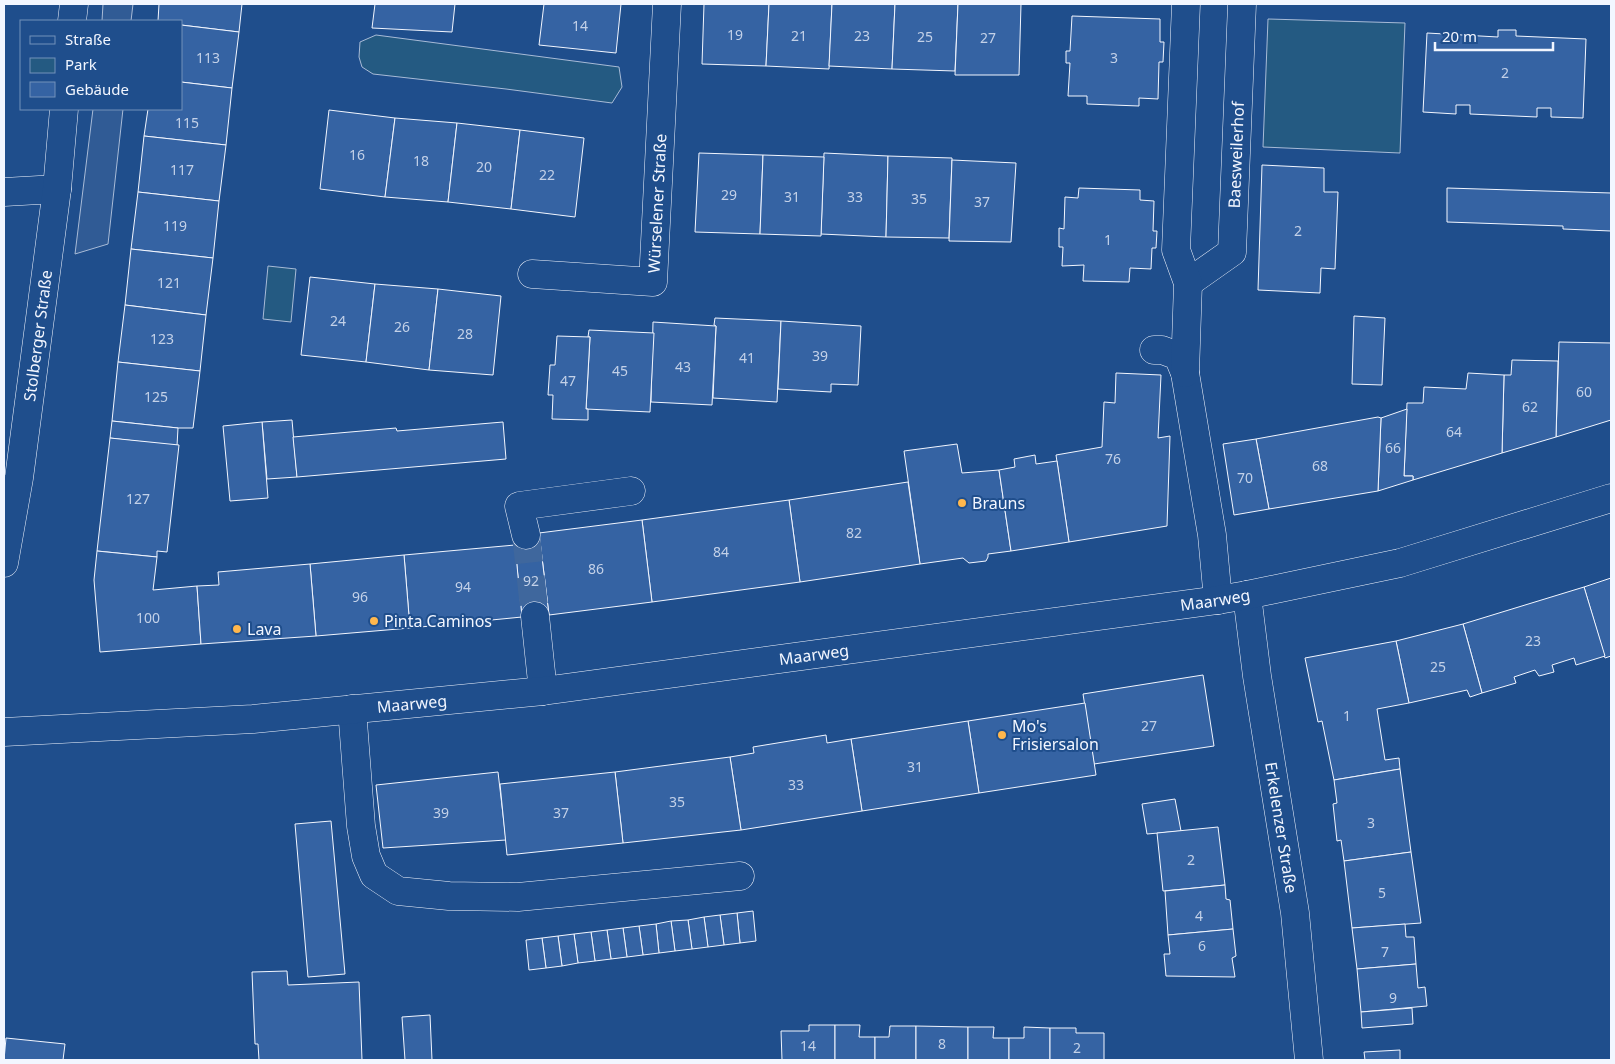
<svg xmlns="http://www.w3.org/2000/svg" width="1615" height="1064" font-family="'Noto Sans',sans-serif">
  <style>
    .green { fill: #245a82; stroke: #a8bbd7 }
    .parking { fill: #305b95; stroke: #a8bbd7 }
    .building { fill: #3563a3; stroke: #f2f6ff }
    .lines { fill: none; stroke-linecap: round; stroke-linejoin: round }
    .minor-tunnel { stroke: #3f679d; stroke-width: 28; stroke-dasharray: 28 14; stroke-linecap: butt }
    .minor-casing { stroke: #f2f6ff; stroke-width: 29 }
    .major-casing { stroke: #f2f6ff; stroke-width: 29 }
    .minor { stroke: #1f4e8c; stroke-width: 28 }
    .major { stroke: #1f4e8c; stroke-width: 28 }
    .poi-dot { fill: #ffb74d; stroke: #1f4e8c; stroke-width: 2 }
    .labels { text-anchor: middle; dominant-baseline: central; stroke-width: 4; stroke-linejoin: round; paint-order: stroke }
    .number-label { font-size: 14px; fill: #c3d1e8 }
    .street-label { font-size: 16px; fill: #f2f6ff; stroke: #1f4e8c }
    .poi-label { font-size: 16px; fill: #f2f6ff; stroke: #1f4e8c; text-anchor: start }
  </style>
  <rect width="100%" height="100%" fill="#1f4e8c"/>
  <g class="green">
    <path d="M1268,19l137,4 -5,130 -137,-6z"/>
    <path d="M376,35l243,32 3,20 -10,16 -106,-14 -133,-15 -11,-7 -3,-10 1,-15z"/>
    <path d="M268,266l28,3 -5,53 -28,-3z"/>
  </g>
  <g class="parking">
    <path d="M103,4h30l-2,17h-29z"/>
    <path d="M93,109h30l-15,135 -33,10z"/>
  </g>
  <g class="building">
    <path d="M159,4h83l-3,28 -58,-7v-4h-23z"/>
    <path d="M375,4h80l-3,28 -80,-4z"/>
    <path d="M544,4h77l-5,49 -77,-8z"/>
    <path d="M704,4h65l-3,62 -64,-2z"/>
    <path d="M769,4h63l-3,65 -63,-3z"/>
    <path d="M832,4h63l-3,65 -63,-3z"/>
    <path d="M895,4h63l-3,67 -63,-2z"/>
    <path d="M958,4h63l-2,71h-64z"/>
    <path d="M1072,16l88,3v23h4l-1,20h-4l-1,37 -19,-1v8l-52,-2v-8h-19l2,-33h-4v-12h4z"/>
    <path d="M181,25l58,7 -7,56 -51,-6z"/>
    <path d="M1498,30h18v6l70,3 -3,79 -32,-1v-9h-14v9l-67,-3v-9h-14v9l-33,-2 4,-79 71,4z"/>
    <path d="M181,82l51,6 -6,57 -82,-9 4,-27h33z"/>
    <path d="M329,110l66,8 -10,79 -65,-8z"/>
    <path d="M395,118l62,5 -9,79 -63,-5z"/>
    <path d="M457,123l63,7 -9,79 -63,-7z"/>
    <path d="M520,130l64,8 -9,79 -64,-8z"/>
    <path d="M144,136l82,9 -7,56 -81,-9z"/>
    <path d="M699,153l64,2 -3,79 -65,-2z"/>
    <path d="M824,153l64,3 -2,81 -65,-3z"/>
    <path d="M763,155l61,2 -3,79 -61,-2z"/>
    <path d="M888,156l64,2 -3,80 -63,-1z"/>
    <path d="M952,160l64,3 -5,79 -62,-1z"/>
    <path d="M1262,165l62,3v24h14l-3,77 -14,-1 -1,25 -62,-3z"/>
    <path d="M1079,188l61,2v10l14,1 -1,30h4l-1,17h-4l-1,21 -21,-1 -1,14 -46,-1 1,-16 -22,1 1,-19h-4v-19l5,1 1,-32 13,1z"/>
    <path d="M1447,188l164,5v38l-48,-2v-3l-116,-4z"/>
    <path d="M138,192l81,9 -6,57 -82,-9z"/>
    <path d="M131,249l82,9 -7,57 -81,-10z"/>
    <path d="M310,277l65,7 -9,78 -65,-7z"/>
    <path d="M375,284l63,5 -9,81 -63,-8z"/>
    <path d="M438,289l63,7 -8,79 -64,-5z"/>
    <path d="M125,305l81,10 -6,56 -82,-9z"/>
    <path d="M1354,316l31,2 -3,67 -30,-1z"/>
    <path d="M715,318l66,3 -4,81 -64,-4 3,-72 -2,-1z"/>
    <path d="M781,321l80,5 -3,59 -27,-1v8l-53,-3z"/>
    <path d="M653,322l63,4 -4,79 -61,-3z"/>
    <path d="M589,330l65,3 -4,79 -64,-3 4,-72h-2z"/>
    <path d="M557,336l33,1 -4,72h2v11l-36,-1 1,-24h-5l2,-30h5z"/>
    <path d="M1559,342l52,1v77l-55,17z"/>
    <path d="M1512,360l46,1 -2,76 -54,16 2,-78h7z"/>
    <path d="M118,362l82,9 -7,57h-15l-66,-7z"/>
    <path d="M1116,373l45,2 -3,63 12,-2 -3,90 -98,16 -13,-87 46,-8 2,-45 11,1z"/>
    <path d="M1468,373l36,2 -2,78 -89,27v-4h-9l3,-73h16l1,-16 42,2z"/>
    <path d="M1407,409l-3,67h9v4l-35,11 3,-73z"/>
    <path d="M1378,417l3,1 -3,73 -109,18 -13,-70z"/>
    <path d="M292,420l5,57 -30,2 -5,-57z"/>
    <path d="M112,421l66,7 -1,18 -67,-8z"/>
    <path d="M262,422l6,76 -38,3 -7,-75z"/>
    <path d="M503,422l3,37 -209,18 -4,-40 103,-9 1,3z"/>
    <path d="M110,438l69,7 -12,107 -10,-1v6l-60,-6z"/>
    <path d="M1256,439l13,70 -35,6 -11,-71z"/>
    <path d="M957,444l5,29 37,-3 12,81 -23,3v3l-2,4 -17,2 -6,-5 -43,6 -16,-113z"/>
    <path d="M1035,455l1,9 21,-3 12,81 -58,9 -12,-81 16,-3 -1,-8z"/>
    <path d="M908,482l12,82 -120,18 -11,-82z"/>
    <path d="M789,500l11,82 -148,20 -10,-82z"/>
    <path d="M642,520l10,82 -103,13 -10,-82z"/>
    <path d="M539,533l10,82 -27,2 -8,-80z"/>
    <path d="M515,545l7,72 -112,11 -6,-73z"/>
    <path d="M97,551l60,6 -4,33 44,-4 4,58 -101,8 -6,-72z"/>
    <path d="M404,555l6,73 -94,8 -6,-72z"/>
    <path d="M310,564l6,72 -115,8 -4,-58 22,-1 -1,-13z"/>
    <path d="M1611,578v78l-6,2 -21,-71z"/>
    <path d="M1584,587l21,69 -29,9 -2,-7 -22,7 2,7 -15,4 -4,-6 -21,7 2,6 -34,10 -19,-69z"/>
    <path d="M1463,624l19,69 -12,4 -3,-7 -58,13 -13,-62z"/>
    <path d="M1396,641l13,62 -32,6 8,51 14,-2 1,11 -66,11 -12,-59 -4,1 -13,-64z"/>
    <path d="M1203,675l11,71 -120,18 -11,-70z"/>
    <path d="M1085,703l11,72 -117,18 -11,-72z"/>
    <path d="M968,721l11,72 -117,18 -11,-72z"/>
    <path d="M826,735l1,8 24,-4 11,72 -121,19 -11,-73 24,-4 -1,-6z"/>
    <path d="M730,757l11,73 -118,13 -8,-71z"/>
    <path d="M1400,769l11,83 -67,9 -3,-21 -4,1 -4,-37 4,-1 -3,-23z"/>
    <path d="M498,772l8,68 -123,8 -7,-63z"/>
    <path d="M615,772l8,71 -116,12 -7,-71z"/>
    <path d="M1175,799l6,32 -34,3 -5,-30z"/>
    <path d="M331,821l14,153 -37,3 -13,-153z"/>
    <path d="M1218,827l7,58 -62,6 -6,-58z"/>
    <path d="M1411,852l10,71 -69,5 -8,-67z"/>
    <path d="M1225,885l1,14 4,1 3,29 -65,6 -3,-44z"/>
    <path d="M753,911l3,30 -16,2 -3,-30z"/>
    <path d="M737,913l3,30 -16,2 -4,-30z"/>
    <path d="M720,915l4,30 -16,2 -4,-30z"/>
    <path d="M704,917l4,30 -16,2 -4,-29z"/>
    <path d="M688,920l4,29 -17,2 -4,-30z"/>
    <path d="M671,921l4,30 -16,2 -3,-29z"/>
    <path d="M656,924l3,29 -16,2 -4,-29z"/>
    <path d="M1405,924l1,13h8l2,27 -59,5 -5,-41z"/>
    <path d="M639,926l4,29 -16,2 -4,-29z"/>
    <path d="M623,928l4,29 -16,2 -4,-29z"/>
    <path d="M1233,929l3,27 -4,2 3,19 -69,-1 -2,-22h6l-2,-19z"/>
    <path d="M607,930l4,29 -16,2 -4,-29z"/>
    <path d="M591,932l4,29 -17,2 -4,-29z"/>
    <path d="M574,934l4,29 -16,3 -4,-30z"/>
    <path d="M558,936l4,30 -16,2 -4,-30z"/>
    <path d="M542,938l4,30 -17,2 -3,-30z"/>
    <path d="M1416,964l2,24 7,-1 2,19 -66,6 -4,-43z"/>
    <path d="M287,971l1,14 71,-3 3,78h-103l-1,-16h-3l-3,-72z"/>
    <path d="M1412,1008l1,16 -51,4 -1,-16z"/>
    <path d="M430,1015l2,45h-27l-3,-43z"/>
    <path d="M809,1025h26v35h-53l-1,-29h28z"/>
    <path d="M835,1025h25l-1,12h16v23h-40z"/>
    <path d="M890,1026h26v34h-41v-23h14z"/>
    <path d="M916,1026l52,1v33h-52z"/>
    <path d="M968,1027h26l-1,11h16v22h-41z"/>
    <path d="M1024,1027l26,1v32h-41v-22h15z"/>
    <path d="M1050,1028h26v5h28v27h-54z"/>
    <path d="M6,1038l59,6 -2,16h-59z"/>
    <path d="M1400,1050v10h-35l-1,-8z"/>
  </g>
  <g class="lines">
    <path class="minor-tunnel" d="M526,535l9,81"/>
    <defs>
      <g id="minor">
        <path d="M72,21l2,-17"/>
        <path d="M4,192l53,-3"/>
        <path id="s1" d="M532,274l121,8 14,-278"/>
        <path id="s2" d="M1188,283l44,-31 10,-248"/>
        <path d="M1154,350h8l16,6 7,17 27,162 6,65"/>
        <path d="M1185,373l3,-90 -12,-33 10,-246"/>
        <path d="M526,535l-7,-29 112,-15"/>
        <path id="s3" d="M4,563l15,-85 38,-289 7,-80"/>
        <path id="s4" d="M1247,595l10,81 38,237 14,147"/>
        <path d="M535,616l8,75"/>
        <path d="M352,709l9,117 5,30 8,19 24,16 51,5 69,1 222,-21"/>
      </g>
      <g id="major">
        <path id="s5" d="M4,732l249,-13 290,-28 675,-91 29,-5 153,-32 211,-65"/>
      </g>
    </defs>
    <use href="#minor" class="minor-casing"/>
    <use href="#major" class="major-casing"/>
    <use href="#minor" class="minor"/>
    <use href="#major" class="major"/>
  </g>
  <g class="poi-dot">
    <circle cx="962" cy="503" r="5"/>
    <circle cx="374" cy="621" r="5"/>
    <circle cx="237" cy="629" r="5"/>
    <circle cx="1002" cy="735" r="5"/>
  </g>
  <g class="labels">
    <g class="number-label">
      <text x="580" y="25">14</text>
      <text x="735" y="34">19</text>
      <text x="799" y="35">21</text>
      <text x="862" y="35">23</text>
      <text x="925" y="36">25</text>
      <text x="988" y="37">27</text>
      <text x="208" y="57">113</text>
      <text x="1114" y="57">3</text>
      <text x="1505" y="72">2</text>
      <text x="187" y="122">115</text>
      <text x="357" y="154">16</text>
      <text x="421" y="160">18</text>
      <text x="484" y="166">20</text>
      <text x="182" y="169">117</text>
      <text x="547" y="174">22</text>
      <text x="729" y="194">29</text>
      <text x="792" y="196">31</text>
      <text x="855" y="196">33</text>
      <text x="919" y="198">35</text>
      <text x="982" y="201">37</text>
      <text x="175" y="225">119</text>
      <text x="1298" y="230">2</text>
      <text x="1108" y="239">1</text>
      <text x="169" y="282">121</text>
      <text x="338" y="320">24</text>
      <text x="402" y="326">26</text>
      <text x="465" y="333">28</text>
      <text x="162" y="338">123</text>
      <text x="820" y="355">39</text>
      <text x="747" y="357">41</text>
      <text x="683" y="366">43</text>
      <text x="620" y="370">45</text>
      <text x="568" y="380">47</text>
      <text x="1584" y="391">60</text>
      <text x="156" y="396">125</text>
      <text x="1530" y="406">62</text>
      <text x="1454" y="431">64</text>
      <text x="1393" y="447">66</text>
      <text x="1113" y="458">76</text>
      <text x="1320" y="465">68</text>
      <text x="1245" y="477">70</text>
      <text x="138" y="498">127</text>
      <text x="854" y="532">82</text>
      <text x="721" y="551">84</text>
      <text x="596" y="568">86</text>
      <text x="531" y="580">92</text>
      <text x="463" y="586">94</text>
      <text x="360" y="596">96</text>
      <text x="148" y="617">100</text>
      <text x="1533" y="640">23</text>
      <text x="1438" y="666">25</text>
      <text x="1347" y="715">1</text>
      <text x="1149" y="725">27</text>
      <text x="915" y="766">31</text>
      <text x="796" y="784">33</text>
      <text x="677" y="801">35</text>
      <text x="441" y="812">39</text>
      <text x="561" y="812">37</text>
      <text x="1371" y="822">3</text>
      <text x="1191" y="859">2</text>
      <text x="1382" y="892">5</text>
      <text x="1199" y="915">4</text>
      <text x="1202" y="945">6</text>
      <text x="1385" y="951">7</text>
      <text x="1393" y="997">9</text>
      <text x="942" y="1043">8</text>
      <text x="808" y="1045">14</text>
      <text x="1077" y="1047">2</text>
    </g>
    <g class="street-label">
      <text stroke="none"><textPath href="#s2" startOffset="151">Baesweilerhof</textPath></text>
      <text stroke="none"><textPath href="#s1" startOffset="200">Würselener Straße</textPath></text>
      <text stroke="none"><textPath href="#s3" startOffset="230">Stolberger Straße</textPath></text>
      <text stroke="none"><textPath href="#s5" startOffset="1219">Maarweg</textPath></text>
      <text stroke="none"><textPath href="#s5" startOffset="814">Maarweg</textPath></text>
      <text stroke="none"><textPath href="#s5" startOffset="409">Maarweg</textPath></text>
      <text stroke="none"><textPath href="#s4" startOffset="235">Erkelenzer Straße</textPath></text>
    </g>
    <g class="poi-label">
      <text x="972" y="503">Brauns</text>
      <text x="384" y="621">Pinta Caminos</text>
      <text x="247" y="629">Lava</text>
      <text x="1012" y="726">Mo's<tspan x="1012" dy="18">Frisiersalon</tspan></text>
    </g>
  </g>
  <rect width="1615" height="1064" fill="none" stroke="#f2f6ff" stroke-width="10"/>
  <rect x="20" y="20" width="162" height="90" fill="#1f4e8c" stroke="#7391ba"/>
  <rect x="30" y="36" width="25" height="8" fill="#1f4e8c" stroke="#7391ba"/>
  <text x="65" y="45" font-size="15" fill="#f2f6ff">Straße</text>
  <rect x="30" y="58" width="25" height="15" fill="#245a82" stroke="#7391ba"/>
  <text x="65" y="70" font-size="15" fill="#f2f6ff">Park</text>
  <rect x="30" y="82" width="25" height="15" fill="#3563a3" stroke="#7391ba"/>
  <text x="65" y="95" font-size="15" fill="#f2f6ff">Gebäude</text>
  <path d="M1435 42v8h118v-8" fill="none" stroke="#f2f6ff" stroke-width="2.5"/>
  <text x="1442" y="42" font-size="15" fill="#f2f6ff" stroke="#1f4e8c" stroke-width="4" paint-order="stroke">20 m</text>
</svg>
